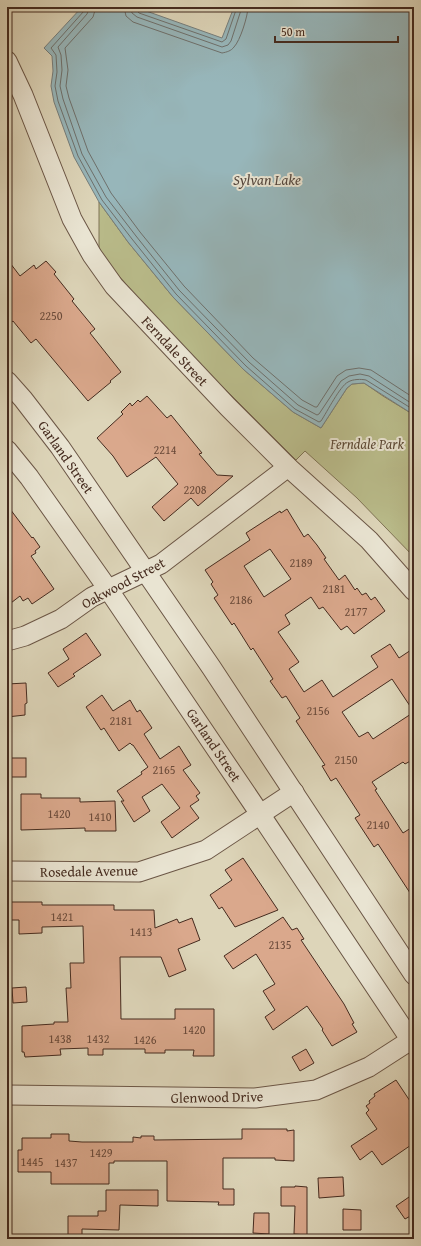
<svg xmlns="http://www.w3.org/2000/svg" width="421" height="1246" font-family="'Gentium Book Plus',serif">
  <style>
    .green { fill: #b9bb8a; stroke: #7f7354 }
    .water { fill: #97b6ba; stroke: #767e7c }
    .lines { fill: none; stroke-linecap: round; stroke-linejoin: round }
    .shore { stroke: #6e706c; stroke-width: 1 }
    .building { fill: #daa88c; stroke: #452b1f; fill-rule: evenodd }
    .minor-casing { stroke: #6b5646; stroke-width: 21 }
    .minor { stroke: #e9e4d2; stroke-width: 19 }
    .labels { text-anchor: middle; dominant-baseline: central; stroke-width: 4; stroke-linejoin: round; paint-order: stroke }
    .number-label { font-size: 12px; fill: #6a4a3a }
    .street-label { font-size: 14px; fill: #452b1f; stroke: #e9e4d2 }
    .park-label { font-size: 14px; font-style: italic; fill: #5c4834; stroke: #e9e4d2 }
    .water-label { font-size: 15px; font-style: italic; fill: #55473e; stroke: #e9e4d2 }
  </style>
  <rect width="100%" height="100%" fill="#ddd5b9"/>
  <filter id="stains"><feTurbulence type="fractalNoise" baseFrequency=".005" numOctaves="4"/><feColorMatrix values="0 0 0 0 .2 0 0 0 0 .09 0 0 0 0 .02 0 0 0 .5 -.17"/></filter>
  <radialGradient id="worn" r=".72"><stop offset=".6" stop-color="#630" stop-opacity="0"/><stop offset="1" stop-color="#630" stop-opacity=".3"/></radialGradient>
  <path class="green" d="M99,202l29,40 45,55 70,72 50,43 28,16 26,-40 5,-4 12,-1 19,13 31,19v142l-57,-59 -52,-47 -9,9 -106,-106 -48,-51 -34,-40 -9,-15z"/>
  <path class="water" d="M82,7h53l87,31 12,-31h180v408l-50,-32 -12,1 -5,4 -26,40 -28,-16 -50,-43 -70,-72 -45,-55 -29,-40 -25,-45 -20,-55 -3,-16 2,-15 -1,-15 -8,-8z"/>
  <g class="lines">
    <g class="shore">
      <path d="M85,7l-1,4 -33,37 5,7 1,17 -2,14 3,15 20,55 24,44 30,39 44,55 70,72 49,43 24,13 2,-1c6,-9 19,-35 27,-39 5,-3 13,-3 18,-2l48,30"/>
      <path d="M90,7l-3,7 -29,33 3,8 1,15 -2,16 3,13 19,55 24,43 30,39 43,54 70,72 49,43 19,10 2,-1 22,-33 8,-5 11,-2 9,2 45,29"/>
      <path d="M96,7l-3,10 -28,31 3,22 -2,16 3,12 19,53 23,42 29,39 44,54 69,72 49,42 13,7h2l20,-31 9,-6 13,-2 12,2 43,28"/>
      <path d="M124,7l2,9 7,6 89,31c5,-1 9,-2 12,-6 6,-6 14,-31 14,-40"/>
      <path d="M130,7l2,6 5,4 85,30 6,-2 3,-4 11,-34"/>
      <path d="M136,7v3l3,3 83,29 4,-3 11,-32"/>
    </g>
  </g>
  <g class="building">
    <path d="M7,259l13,17 14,-11 2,4 10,-8 10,11 -2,2 20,25 -2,2 23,28 -5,4 31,39 -11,9 1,1 -23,19 -52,-62 -5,4 -18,-22 -6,5z"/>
    <path d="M147,396l20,22 4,-3 31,38 -3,1 18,21 16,1 -35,30 -7,-8 -27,23 -12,-14 26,-23 -22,-27 -29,20 -14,-21 -16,-18 26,-24 -2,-2 9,-9 2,3 6,-6 2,2z"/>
    <path d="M7,505l25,33 1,-1 7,10 -5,4 1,2 -5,3 23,33 -22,15 -4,-6 -5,3 -3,-5 -13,10z"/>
    <path d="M287,509l17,28 4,-3 9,11 9,13 -2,1 15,21 6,-5 10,15 2,-2 5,7 4,-2 5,7 4,-3 10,14 -31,23 -7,-8 -6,4 -18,-23 -4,2 -8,-12 -26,18 5,9 -12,8 21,30 -10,7 15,23 18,-12 11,17 45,-30 -7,-11 19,-12 9,14 15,-10v111l-9,5 -2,-2 -31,20 5,7 -2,1 28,43 11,-7v73l-36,-55 -4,3 -19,-29 5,-3 -24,-37 -5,3 -9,-15 3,-1 -29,-44 4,-3 -14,-22 -4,2 -12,-17 3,-2 -20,-31 -2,2 -17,-27 -2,2 -18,-27 4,-3 -7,-11 2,-2 -8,-12 45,-30 -4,-7 34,-22 1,2zM270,549l21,30 -27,18 -20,-31zM392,679l22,33 -41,27 -5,-7 -9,5 -17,-25z"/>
    <path d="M86,633l15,22 -28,19 2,2 -17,11 -10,-14 21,-14 -6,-10z"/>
    <path d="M26,683l1,20 -2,1v11l-18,2v-33z"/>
    <path d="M102,695l11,16 17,-11 7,12 3,-2 12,18 -8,6 16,25 19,-13 12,19 -8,5 17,23 -4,3 3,4 -9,6 9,12 -27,20 -11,-16 19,-14 -18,-24 -20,13 8,14 -16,11 -13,-21h3l-7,-10 25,-17 -1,-2 7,-5 -15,-22h-1l-2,-2 -11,8 -15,-23 -3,2 -15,-23z"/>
    <rect x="8" y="758" width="18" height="19"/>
    <path d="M21,794h20v4h39v4l35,-1 1,30h-31v-3l-64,2z"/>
    <path d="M243,858l35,52 -43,17 -13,-20 -3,2 -9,-14 22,-15 -7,-10z"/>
    <path d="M11,902h31v3h72v5h40l1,18 22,-9 2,4 13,-5 8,22 -22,9 8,21 -17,7 -8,-20h-41l1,62h54v-10h39v47h-21l1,-6h-29v3h-20v-4h-42v6h-15v-7l-28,1 1,6 -36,2 -1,-5h-2v-26l32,-2v-2h14l-2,-34h5l-1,-25h14l-1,-37 -41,1v6l-23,1v-14h-8z"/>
    <path d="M283,917l9,13 5,-2 7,11 -3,1 43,64 10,19 -2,1 5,8 -25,14 -10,-16 1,-1 -16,-23 -34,24 -8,-13 10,-7 -12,-19 12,-7 -19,-30 -23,15 -9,-13z"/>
    <path d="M26,987l1,15 -14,1 -1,-15z"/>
    <path d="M306,1049l8,14 -14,8 -8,-14z"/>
    <path d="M396,1080l18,27v36l-32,22 -10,-14 -12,9 -9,-14 26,-17 -11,-16 3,-3 -3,-4 4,-3 -1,-2 6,-5 -1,-2z"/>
    <path d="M242,1129h45v2l7,-1v31l-19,-1v-2h-52v31h11v16h-16l1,-3 -52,-1v-40h-53v2h-5v21h-58v-12h-33v-22h4v-12h29v-4h18v7l13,1h51v-5l8,1v-2h13v4l88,-1z"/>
    <path d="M343,1177l1,19 -25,2 -1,-20z"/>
    <path d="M295,1186l12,1v48l-13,-1 1,-28h-14v-19h14z"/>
    <path d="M106,1190h52v16l-38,-1 -1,25 -37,-1v6h-14v-19h30v-5h8z"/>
    <path d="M409,1197l5,8v9l-9,5 -9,-13z"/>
    <path d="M343,1209l18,1v20h-18z"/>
    <path d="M254,1213h15v21l-16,-1z"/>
  </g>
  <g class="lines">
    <defs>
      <g id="minor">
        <path d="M7,61l16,34 49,124 20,36 22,31 114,121 60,60 81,73 45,51"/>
        <path d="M7,381l16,18 37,48 151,220 203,308"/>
        <path d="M7,450l22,27 79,112 152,225 154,231"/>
        <path d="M7,641l18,-5 36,-17 31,-22 69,-33 127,-97"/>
        <path d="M7,871l132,1 67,-22 88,-58"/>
        <path d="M7,1095l248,3 61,-8 53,-23 45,-29"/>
      </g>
    </defs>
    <use href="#minor" class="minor-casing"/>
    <use href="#minor" class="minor"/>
  </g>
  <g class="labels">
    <g class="number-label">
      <text x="51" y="315">2250</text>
      <text x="165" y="449">2214</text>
      <text x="195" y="489">2208</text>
      <text x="301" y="562">2189</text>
      <text x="334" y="588">2181</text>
      <text x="241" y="599">2186</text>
      <text x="356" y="611">2177</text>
      <text x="318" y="710">2156</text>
      <text x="121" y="720">2181</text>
      <text x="346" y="759">2150</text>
      <text x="164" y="769">2165</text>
      <text x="59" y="813">1420</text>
      <text x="100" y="816">1410</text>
      <text x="378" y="824">2140</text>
      <text x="62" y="916">1421</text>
      <text x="141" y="931">1413</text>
      <text x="280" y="944">2135</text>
      <text x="194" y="1029">1420</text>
      <text x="60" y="1038">1438</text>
      <text x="98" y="1038">1432</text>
      <text x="145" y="1039">1426</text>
      <text x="101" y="1152">1429</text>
      <text x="32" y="1161">1445</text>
      <text x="66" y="1162">1437</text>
    </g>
    <g class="street-label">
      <text transform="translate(175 351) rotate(47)">Ferndale Street</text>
      <text transform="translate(66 457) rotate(55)">Garland Street</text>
      <text transform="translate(123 583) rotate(-28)">Oakwood Street</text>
      <text transform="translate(214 745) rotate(56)">Garland Street</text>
      <text transform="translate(89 871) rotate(-1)">Rosedale Avenue</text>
      <text transform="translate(217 1097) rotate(-1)">Glenwood Drive</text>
    </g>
    <g class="park-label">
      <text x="367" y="444">Ferndale Park</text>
    </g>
    <g class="water-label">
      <text x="267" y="179">Sylvan Lake</text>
    </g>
  </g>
  <rect width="421" height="1246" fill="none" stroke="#ddd5b9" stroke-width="24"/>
  <rect x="8" y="8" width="405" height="1230" fill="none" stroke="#452b1f" stroke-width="2"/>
  <rect x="12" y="12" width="397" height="1222" fill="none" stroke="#452b1f"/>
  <path d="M275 36v6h123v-6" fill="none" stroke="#452b1f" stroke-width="2"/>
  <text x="281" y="36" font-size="12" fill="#452b1f" stroke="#e9e4d2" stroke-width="3" paint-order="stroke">50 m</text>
  <rect width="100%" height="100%" filter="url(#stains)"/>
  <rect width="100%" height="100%" fill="url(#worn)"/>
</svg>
